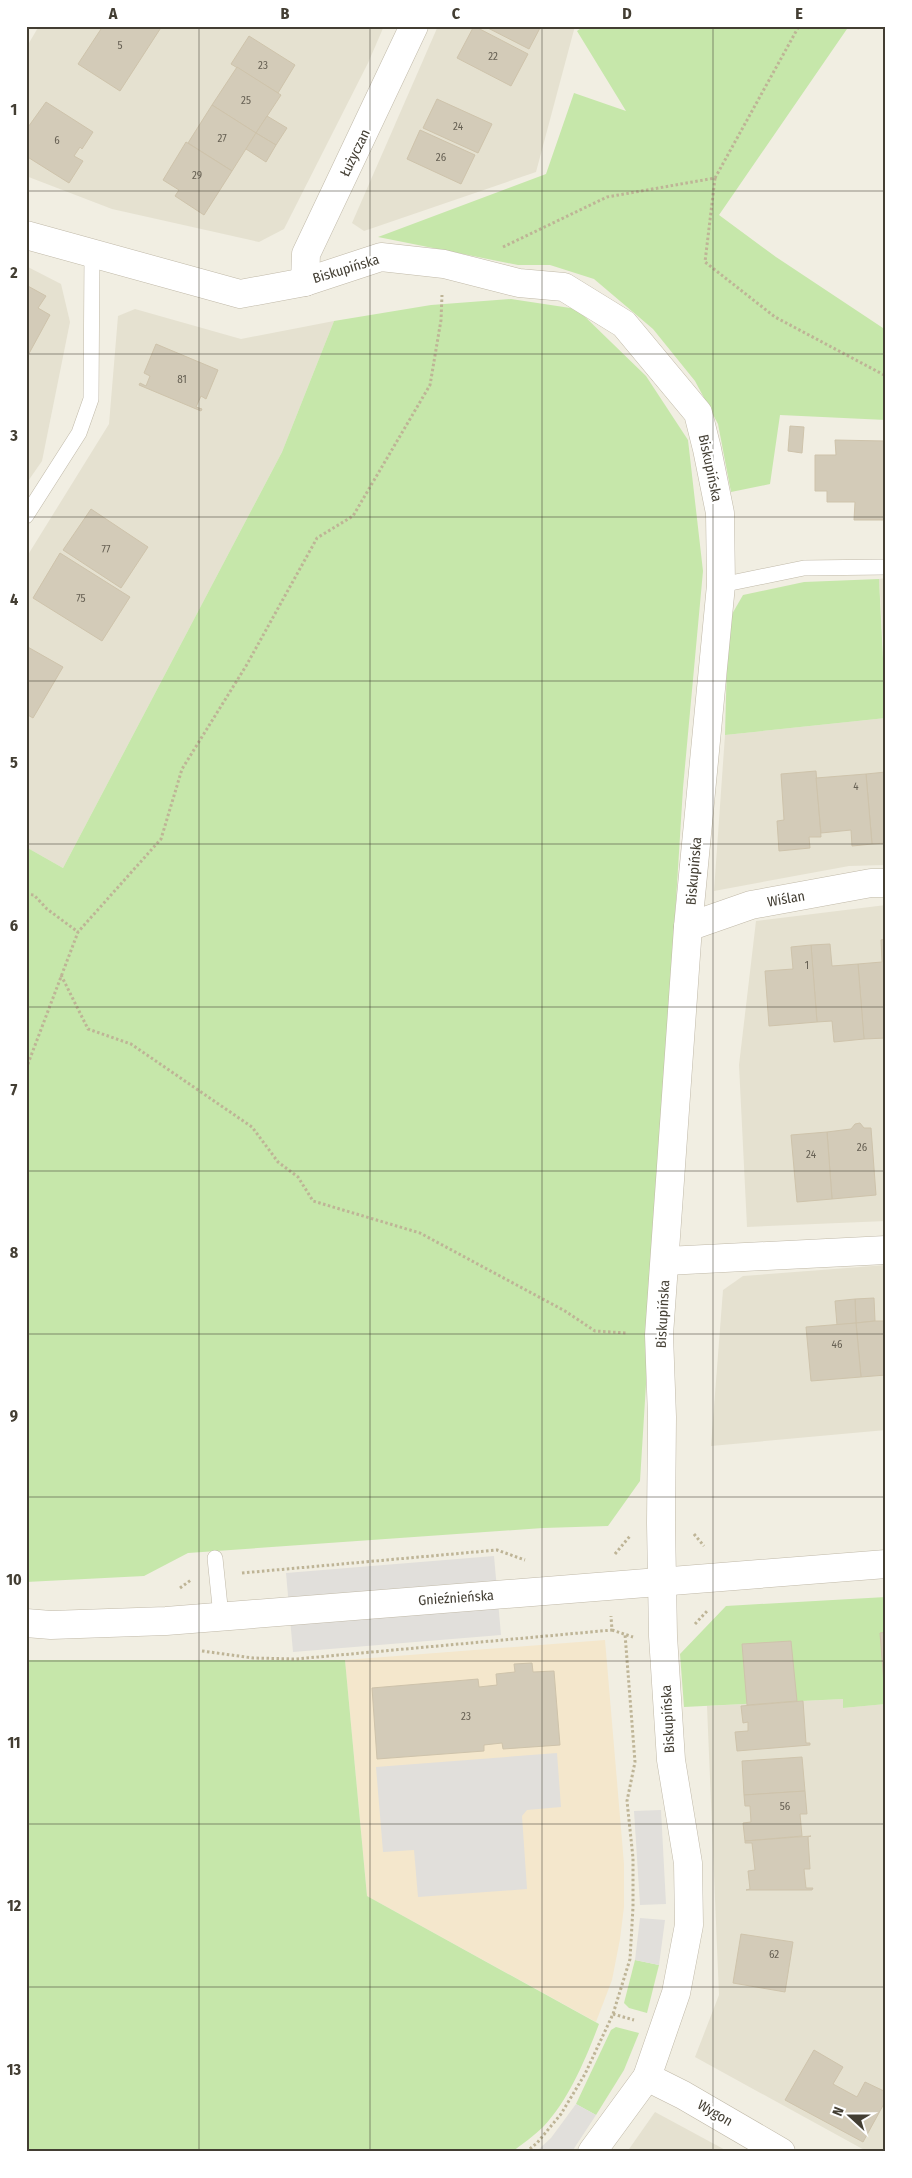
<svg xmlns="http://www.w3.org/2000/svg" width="912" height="2178" font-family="'Fira Sans Condensed',sans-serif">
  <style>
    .residential { fill: #e5e1d0 }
    .commercial { fill: #f4e7cc }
    .green { fill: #c6e7aa }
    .parking { fill: #e1dfdb }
    .building { fill: #d3cbb8; stroke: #cec3ab }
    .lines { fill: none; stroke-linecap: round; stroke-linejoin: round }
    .service-casing { stroke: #c0b9a8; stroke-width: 16 }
    .minor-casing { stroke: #c0b9a8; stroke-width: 29 }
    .path { stroke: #beb496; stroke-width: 3; stroke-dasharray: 2.5 2.5; stroke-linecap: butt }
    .service { stroke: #fff; stroke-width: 15 }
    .minor { stroke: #fff; stroke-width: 28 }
    .grid { fill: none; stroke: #433e33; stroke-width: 1; stroke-opacity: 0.55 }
    .labels { text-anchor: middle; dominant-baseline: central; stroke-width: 4.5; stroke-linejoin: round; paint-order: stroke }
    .number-label { font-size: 11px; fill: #676154 }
    .street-label { font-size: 14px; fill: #433e33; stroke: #fff }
    .neatline { fill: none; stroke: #433e33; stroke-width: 2 }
    .grid-label { font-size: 16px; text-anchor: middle; font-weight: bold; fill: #433e33 }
  </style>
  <rect width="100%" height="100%" fill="#f1eee2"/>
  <g class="residential">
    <path d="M39,26h345l-16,37 -84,166 -25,13 -147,-33 -86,-33v-128z"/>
    <path d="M438,26h137l-39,146 -172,59 -12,-8z"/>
    <path d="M26,266l35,18 9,38 -28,139 -16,23z"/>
    <path d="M135,309l106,30 93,-18 -52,131 -219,416 -37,-21v-289l83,-134 9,-108z"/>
    <path d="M886,578v115l-7,-114z"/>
    <path d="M886,718v147l-37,1 -135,25 11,-156z"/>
    <path d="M886,905v316l-139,6 -8,-162 17,-144z"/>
    <path d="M886,1265v165l-175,16 12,-156 20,-14z"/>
    <path d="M843,1699v9l43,-4v448h-18l-173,-95 24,-62 -12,-289z"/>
    <path d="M655,2112l74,40h-102z"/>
  </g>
  <path class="commercial" d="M605,1640l19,224v43l-4,32 -8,41 -16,42 -229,-126 -22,-236z"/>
  <g class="green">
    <path d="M584,26h265l-130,189 57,42 110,73v90l-106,-5 -10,69 -39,8 -13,-68 -23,-43 -42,-52 -59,-50 -44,-14h-32l-140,-28 168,-63 28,-81 52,18 -49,-80z"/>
    <path d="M511,299l66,10 69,67 42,64 15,131 -20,217 -43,693 -32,45 -65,2 -355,25 -44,23 -118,6v-735l37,21 219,-416 52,-131 97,-16z"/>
    <path d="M879,579l7,139 -161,17 3,-114 15,-26 61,-13z"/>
    <path d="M886,1597v107l-43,4v-9l-159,8 -4,-53 46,-48z"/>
    <path d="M26,1660h319l22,236 232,128c-13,34 -30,76 -56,103 -9,9 -21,17 -31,25h-486z"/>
    <path d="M635,1960l24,5 -12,48 -18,-5 -5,-5z"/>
    <path d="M616,2027l23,6 -15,37 -28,45 -20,-11 35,-74z"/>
  </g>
  <g class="parking">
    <path d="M494,1556l7,79 -208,17 -7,-79z"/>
    <path d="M557,1753l4,54 -34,3 -5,6 5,73 -109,8 -4,-47 -31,2 -7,-85z"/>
    <path d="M661,1810l5,94 -26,1 -6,-94z"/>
    <path d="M640,1918l25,2 -6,45 -24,-5z"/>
    <path d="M576,2104l20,11 -23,35 -2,2h-35l15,-14z"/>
  </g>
  <g class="building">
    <path d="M103,26h59l-42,65 -42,-27z"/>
    <path d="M474,26l54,28 -17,32 -54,-28z"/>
    <path d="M484,26h57l-12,23z"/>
    <path d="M249,36l46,29 -17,28 -47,-29z"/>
    <path d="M237,67l44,28 -25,38 -44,-28z"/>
    <path d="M437,99l55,25 -14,29 -55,-25z"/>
    <path d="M46,102l47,30 -11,17 -2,-2 -6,9 9,5 -14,22 -43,-27v-26z"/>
    <path d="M212,105l44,28 -24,38 -44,-28z"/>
    <path d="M267,116l20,12 -11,17 -20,-12z"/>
    <path d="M420,130l55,25 -14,29 -54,-25z"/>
    <path d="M256,133l20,12 -10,17 -20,-13z"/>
    <path d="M186,142l46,29 -28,44 -29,-19 4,-6 -16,-10z"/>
    <path d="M26,285l20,11 -8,12 12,7 -24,44z"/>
    <path d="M156,344l62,26 -12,29 -5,-3 -5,11 6,2 -1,2 -62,-26 1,-2 6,3 4,-10 -6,-3z"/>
    <path d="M790,426l14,1 -2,26 -14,-2z"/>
    <path d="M835,440l50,1v79h-31l1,-18h-28v-11h-12v-36h21z"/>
    <path d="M91,509l57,38 -27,41 -58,-38z"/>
    <path d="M60,553l70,44 -28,44 -69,-43z"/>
    <path d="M26,646l37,21 -30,51 -7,-4z"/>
    <path d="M816,771l5,66h-12l1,11 -31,3 -2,-30 7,-1 -3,-46z"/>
    <path d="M886,772v71l-14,1 -6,-70z"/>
    <path d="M866,774l6,70 -20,2 -1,-16 -30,3 -5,-55z"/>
    <path d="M886,939v99l-22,1 -6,-75 24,-2 -1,-22z"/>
    <path d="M830,944l2,22 26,-2 6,75 -30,3 -2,-21 -15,1 -6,-77z"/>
    <path d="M811,945l6,77 -48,4 -4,-55 28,-2 -2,-22z"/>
    <path d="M860,1123l4,5h7l5,67 -44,4 -5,-67 24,-3 4,-5z"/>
    <path d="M827,1132l5,67 -35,3 -6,-67z"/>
    <path d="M874,1298l1,23 -19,2 -1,-24z"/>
    <path d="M855,1299l1,24 -19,2 -2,-24z"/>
    <path d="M875,1321h11v54l-25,2 -5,-54z"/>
    <path d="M856,1323l5,54 -50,4 -5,-54z"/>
    <path d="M886,1632v52h-2l-4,-51z"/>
    <path d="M791,1641l6,60 -50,4 -5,-61z"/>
    <path d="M532,1663l1,9 21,-1 6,74 -57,4 -1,-6 -18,2v6l-107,8 -5,-71 106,-9 1,8 18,-2 -1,-11 19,-2 -1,-8z"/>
    <path d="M803,1701l3,42h4v2l-73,6 -2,-19 13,-1v-9l-5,1 -2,-17z"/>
    <path d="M802,1757l3,34 -61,4 -2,-34z"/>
    <path d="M805,1791l2,23h-7l2,22 -57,5 -2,-18 8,-1 -1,-16h-5l-1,-11z"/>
    <path d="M811,1836l-3,1 2,32h-6l2,19h7l-1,2h-66l4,-1 -2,-18 7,-1 -3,-27h-7v-2z"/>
    <path d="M741,1934l52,8 -8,50 -52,-9z"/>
    <path d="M814,2050l29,17 -10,17 24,13 8,-15 21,10v8l-23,42 -78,-42z"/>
  </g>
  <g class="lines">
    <defs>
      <g id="service">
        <path d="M26,516l53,-83 12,-34 1,-145"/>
        <path d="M721,585l83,-17 82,-1"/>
        <path d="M215,1558l6,58"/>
      </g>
      <g id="minor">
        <path d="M26,235l214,59 65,-12 76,-25 63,7 75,19 45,4 60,37 74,89 9,36 13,64 1,72 -33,342 -29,408 3,82 -1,106 2,113 8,124 17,103 1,62 -13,68 -29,84 -55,75"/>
        <path d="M305,282l1,-28 108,-228"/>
        <path d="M688,927l63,-22 120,-22h15"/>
        <path d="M666,1261l220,-11"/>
        <path d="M26,1623l25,2 115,-4 720,-57"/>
        <path d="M647,2077l36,18 98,57"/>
      </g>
    </defs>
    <use href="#service" class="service-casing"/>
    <use href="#minor" class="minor-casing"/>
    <g class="path">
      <path d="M715,178l-10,84 70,55 111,59"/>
      <path d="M503,247l104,-50 108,-19 84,-152"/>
      <path d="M26,894l8,1 13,14 31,23"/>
      <path d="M61,975l27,54 43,15 121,83 26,35 20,15 15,24 107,32 145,78 30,20 32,2"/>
      <path d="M26,1069l52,-137 83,-93 21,-70 64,-103 71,-128 36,-22 77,-131 11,-65 1,-25"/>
      <path d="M694,1534l10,12"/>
      <path d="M615,1554l15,-18"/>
      <path d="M242,1573l255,-23 28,10"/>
      <path d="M180,1588l11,-8"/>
      <path d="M695,1624l13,-14"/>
      <path d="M612,1630l21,7"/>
      <path d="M202,1651l51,7 43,1 316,-29 -1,-14"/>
      <path d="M613,2014l21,6"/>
      <path d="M526,2152l11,-9 24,-29 24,-40 28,-60 17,-55 3,-52v-49l-6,-57 8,-39 -10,-128"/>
    </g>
    <use href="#service" class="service"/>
    <use href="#minor" class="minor"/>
  </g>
  <path class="grid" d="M199,26v2126M370,26v2126M542,26v2126M713,26v2126M26,191h860M26,354h860M26,517h860M26,681h860M26,844h860M26,1007h860M26,1171h860M26,1334h860M26,1497h860M26,1661h860M26,1824h860M26,1987h860"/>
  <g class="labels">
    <g class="number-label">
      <text x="120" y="45">5</text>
      <text x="493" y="56">22</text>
      <text x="263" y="65">23</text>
      <text x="246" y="100">25</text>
      <text x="458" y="126">24</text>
      <text x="222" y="138">27</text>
      <text x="57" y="140">6</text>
      <text x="441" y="157">26</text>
      <text x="197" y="175">29</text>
      <text x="182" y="379">81</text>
      <text x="106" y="549">77</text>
      <text x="81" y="598">75</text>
      <text x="856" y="786">4</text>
      <text x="807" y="965">1</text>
      <text x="862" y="1147">26</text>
      <text x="811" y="1154">24</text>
      <text x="837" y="1344">46</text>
      <text x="466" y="1716">23</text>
      <text x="785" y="1806">56</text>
      <text x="774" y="1954">62</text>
    </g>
    <g class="street-label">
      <text transform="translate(355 153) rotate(-64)">Łużyczan</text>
      <text transform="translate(346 269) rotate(-17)">Biskupińska</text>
      <text transform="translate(710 468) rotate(78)">Biskupińska</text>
      <text transform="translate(694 871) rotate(-85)">Biskupińska</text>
      <text transform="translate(786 899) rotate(-10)">Wiślan</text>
      <text transform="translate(663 1314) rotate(-87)">Biskupińska</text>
      <text transform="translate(456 1598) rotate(-4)">Gnieźnieńska</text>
      <text transform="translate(668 1719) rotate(-93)">Biskupińska</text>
      <text transform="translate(715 2113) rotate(30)">Wygon</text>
    </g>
  </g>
  <rect width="912" height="2178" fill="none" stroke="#ffffff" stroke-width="55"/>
  <g transform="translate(850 2116) rotate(291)" stroke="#ffffff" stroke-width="4" paint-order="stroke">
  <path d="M0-4L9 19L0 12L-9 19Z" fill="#433e33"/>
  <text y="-8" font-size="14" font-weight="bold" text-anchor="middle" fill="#433e33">N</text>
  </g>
  <rect x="28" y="28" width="856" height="2122" class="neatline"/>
  <g class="grid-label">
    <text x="113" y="19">A</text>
    <text x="285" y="19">B</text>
    <text x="456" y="19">C</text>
    <text x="627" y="19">D</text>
    <text x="799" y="19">E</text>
    <text x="14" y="115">1</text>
    <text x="14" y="278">2</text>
    <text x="14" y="441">3</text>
    <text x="14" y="605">4</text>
    <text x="14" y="768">5</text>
    <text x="14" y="931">6</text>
    <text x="14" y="1095">7</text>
    <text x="14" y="1258">8</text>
    <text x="14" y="1421">9</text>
    <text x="14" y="1585">10</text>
    <text x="14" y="1748">11</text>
    <text x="14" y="1911">12</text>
    <text x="14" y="2075">13</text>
  </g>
</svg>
